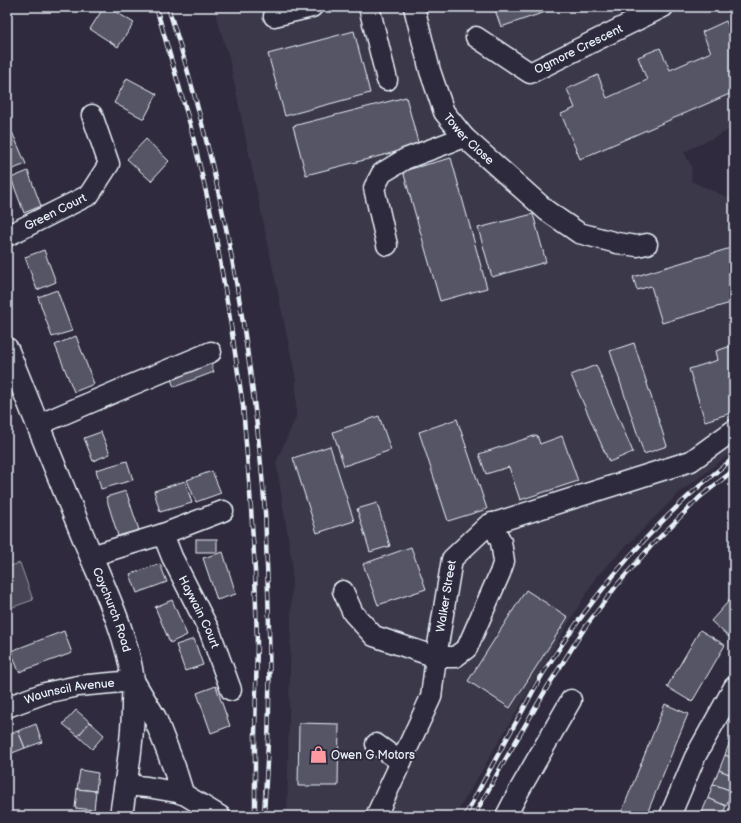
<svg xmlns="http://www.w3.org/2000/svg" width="741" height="823" font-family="'Balsamiq Sans',sans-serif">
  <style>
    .built { fill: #3b3749 }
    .green { fill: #464455; stroke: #979aa6 }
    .building { fill: #575565; stroke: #e8f1f8 }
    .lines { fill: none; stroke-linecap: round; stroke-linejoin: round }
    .minor-casing { stroke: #e8f1f8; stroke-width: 23 }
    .major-casing { stroke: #e8f1f8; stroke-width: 25 }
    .minor { stroke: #2f2a3d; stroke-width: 20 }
    .major { stroke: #2f2a3d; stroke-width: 22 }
    .rail-casing { stroke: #e8f1f8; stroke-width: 4.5 }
    .rail { stroke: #2f2a3d; stroke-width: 3; stroke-dasharray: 9; stroke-linecap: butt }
    .labels { text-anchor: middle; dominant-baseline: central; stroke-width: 4; stroke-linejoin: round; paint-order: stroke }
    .street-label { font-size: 12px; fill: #e8f1f8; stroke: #2f2a3d }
    .poi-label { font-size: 12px; fill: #e8f1f8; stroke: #2f2a3d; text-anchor: start }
  </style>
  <rect width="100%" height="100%" fill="#2f2a3d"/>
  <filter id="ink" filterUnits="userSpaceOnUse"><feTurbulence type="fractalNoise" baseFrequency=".025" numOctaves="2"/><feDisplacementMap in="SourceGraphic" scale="8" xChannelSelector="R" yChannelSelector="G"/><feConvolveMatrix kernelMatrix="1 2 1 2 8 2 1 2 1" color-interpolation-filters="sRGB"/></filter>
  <g filter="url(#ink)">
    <path class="built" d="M213,7h521v121l-50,24 8,15 -1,14 41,18h2v252l-54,41 -84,85 -141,239h-168l5,-253 -16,-101 20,-45v-37l-67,-322z"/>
    <path class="green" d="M20,563l13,37 -26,9v-42z"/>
    <g class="building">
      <path d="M104,7h4l26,16 -16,24 -28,-18z"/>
      <path d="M494,7h66l-59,20z"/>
      <path d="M726,21l8,19v52l-154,67 -19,-45 14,-6 -8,-19 31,-14 9,23 40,-18 -9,-23 22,-9 10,22 41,-18 -9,-20z"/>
      <path d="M354,31l16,62 -85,23 -17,-62z"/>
      <path d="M127,78l30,16 -13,25 -30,-16z"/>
      <path d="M406,97l13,49 -113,29 -13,-49z"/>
      <path d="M12,132l14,32 -18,7 -1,-2v-34z"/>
      <path d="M146,139l23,22 -18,20 -24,-22z"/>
      <path d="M451,158l36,130 -47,13 -37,-130z"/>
      <path d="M28,171l13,35 -17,7 -13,-35z"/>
      <path d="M533,214l13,48 -54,15 -14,-49z"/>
      <path d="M734,247v55l-72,21 -11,-37 -14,4 -4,-13z"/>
      <path d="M44,250l12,32 -19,8 -12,-33z"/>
      <path d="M57,290l15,41 -20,6 -14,-40z"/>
      <path d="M76,336l18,48 -20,8 -19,-47z"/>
      <path d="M634,343l33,103 -23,8 -34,-103z"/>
      <path d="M734,345v67l-29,9 -16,-52 29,-9 -2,-9z"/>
      <path d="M209,358l5,14 -40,15 -5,-13z"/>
      <path d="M596,365l37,87 -24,10 -38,-87z"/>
      <path d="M379,416l12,34 -47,16 -11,-34z"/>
      <path d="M457,419l30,90 -39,12 -29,-89z"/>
      <path d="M101,432l9,22 -17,7 -9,-23z"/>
      <path d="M537,435l3,9 22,-8 16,45 -58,19 -11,-33 -23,7 -7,-20z"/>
      <path d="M330,446l24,75 -37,12 -24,-75z"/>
      <path d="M127,461l6,19 -32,9 -5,-19z"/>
      <path d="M212,471l9,22 -25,9 -9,-22z"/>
      <path d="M185,481l7,22 -32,9 -6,-21z"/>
      <path d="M126,491l13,39 -21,6 -12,-39z"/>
      <path d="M377,503l13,43 -20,6 -13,-43z"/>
      <rect x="196" y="539" width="21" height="13"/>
      <path d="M411,547l15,42 -48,16 -15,-41z"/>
      <path d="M223,552l13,42 -19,6 -14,-42z"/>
      <path d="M160,564l7,18 -30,11 -7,-19z"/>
      <path d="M526,590l42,27 -58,91 -42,-27z"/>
      <path d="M734,595v36l-5,6 -18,-16z"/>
      <path d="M172,600l15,35 -17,8 -15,-36z"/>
      <path d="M700,630l25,15 -33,57 -25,-15z"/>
      <path d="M64,631l8,22 -53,19 -8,-21z"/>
      <path d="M194,639l9,26 -18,6 -9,-26z"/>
      <path d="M216,686l14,40 -19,7 -14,-40z"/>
      <path d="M665,704l23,10 -42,102h-26z"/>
      <path d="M76,710l14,12 -12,14 -15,-12z"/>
      <path d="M90,722l14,13 -12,14 -14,-13z"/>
      <path d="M299,723l40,1 -1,62h-40z"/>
      <path d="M36,724l6,18 -17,6 -7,-17z"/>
      <path d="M18,731l7,17 -18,7v-20z"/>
      <path d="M730,741l4,2v16l-9,-4z"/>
      <path d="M725,755l9,4v17l-15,-6z"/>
      <path d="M80,770l18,3 -2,18 -19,-2z"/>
      <path d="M719,770l15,6v10l-2,5 -19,-7z"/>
      <path d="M713,784l19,7 -6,15 -18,-8z"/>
      <path d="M77,789l19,2 -2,19 -19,-2z"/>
      <path d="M708,798l18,8 -4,10h-11l-9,-4z"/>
    </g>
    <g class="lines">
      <defs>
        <g id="minor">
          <path d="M369,7l18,73"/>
          <path id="s1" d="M414,7l16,64 14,41 20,25 83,74 32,22 38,10 20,3 10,-2"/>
          <path d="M274,16l38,-9"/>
          <path id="s2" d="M476,37l54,36 133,-66"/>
          <path id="s3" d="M7,236l82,-41 20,-31 -17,-49"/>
          <path d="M387,245l-13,-57 8,-15 23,-14 59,-22"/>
          <path d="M38,425l91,-39 82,-34"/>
          <path id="s4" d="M163,534l9,23 38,75 21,58"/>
          <path d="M91,556l72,-22 60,-23"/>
          <path d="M343,591l10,22 21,23 62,21h19l12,-9 33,-75 4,-12 -3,-19 -9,-19"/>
          <path id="s5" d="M7,707l38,-14 33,-7 55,-5"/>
          <path d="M376,744l25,18"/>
          <path d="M125,785l22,2 35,6 38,23"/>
          <path id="s6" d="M376,816l55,-119 5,-40 16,-98 36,-34 203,-64 43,-31"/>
          <path d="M506,816l14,-27 51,-89"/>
          <path d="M670,816l25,-59 39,-70"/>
        </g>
        <g id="major">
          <path id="s7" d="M7,349l84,207c17,40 36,81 42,124 1,8 0,16 0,24 0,38 -7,75 -12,112"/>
          <path d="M133,681l22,37 19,49 8,26"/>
        </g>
      </defs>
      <use href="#minor" class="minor-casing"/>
      <use href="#major" class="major-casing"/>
      <use href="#minor" class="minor"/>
      <use href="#major" class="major"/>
      <defs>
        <g id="rail">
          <path d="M156,7l34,117 24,102 15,87 14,93 7,87 5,77 2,73 -2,91v82"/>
          <path d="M168,7c53,163 84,334 97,504 1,18 1,36 2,54 2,45 3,91 2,136 0,38 -3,77 -5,115"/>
          <path d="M465,816c19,-36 38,-71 58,-106 8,-15 15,-29 24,-43 51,-79 112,-152 187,-209"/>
          <path d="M474,816l27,-49 47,-81 38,-60 31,-41 35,-40 48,-48 34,-27"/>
        </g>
      </defs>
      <use href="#rail" class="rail-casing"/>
      <use href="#rail" class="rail"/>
    </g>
  </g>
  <defs>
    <symbol id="shop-bare" viewBox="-9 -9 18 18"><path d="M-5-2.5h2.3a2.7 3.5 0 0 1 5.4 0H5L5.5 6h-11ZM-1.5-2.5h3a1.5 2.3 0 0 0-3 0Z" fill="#ff9aa2" stroke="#2f2a3d" stroke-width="2.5" paint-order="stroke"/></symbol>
  </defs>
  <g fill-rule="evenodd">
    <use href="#shop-bare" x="306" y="742" width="25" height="25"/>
  </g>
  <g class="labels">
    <g class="street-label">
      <text stroke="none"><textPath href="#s2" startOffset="119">Ogmore Crescent</textPath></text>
      <text stroke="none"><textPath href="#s1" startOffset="146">Tower Close</textPath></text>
      <text stroke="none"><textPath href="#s3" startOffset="54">Green Court</textPath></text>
      <text stroke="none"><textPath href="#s6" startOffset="233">Walker Street</textPath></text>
      <text stroke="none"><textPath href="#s7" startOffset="281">Coychurch Road</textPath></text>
      <text stroke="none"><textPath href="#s4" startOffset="86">Haywain Court</textPath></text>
      <text stroke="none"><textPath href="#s5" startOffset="65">Waunscil Avenue</textPath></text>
    </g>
    <g class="poi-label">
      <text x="331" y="755">Owen G Motors</text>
    </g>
  </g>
  <rect width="741" height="823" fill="none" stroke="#2f2a3d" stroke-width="24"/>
  <rect x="12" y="12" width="717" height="799" fill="none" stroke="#e8f1f8" stroke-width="1.5" filter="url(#ink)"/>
</svg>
